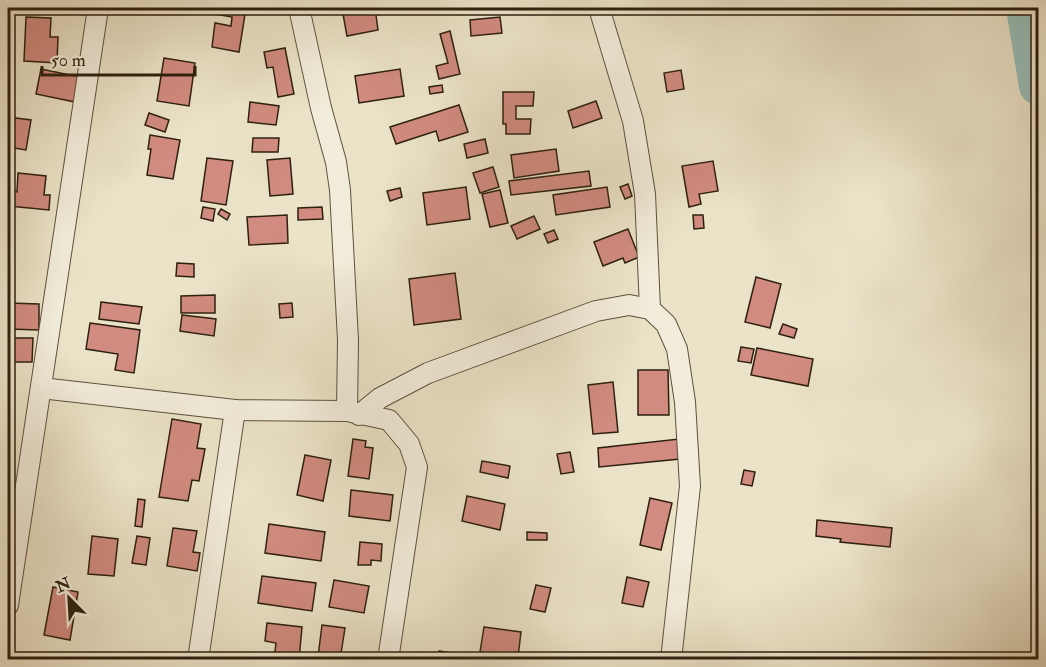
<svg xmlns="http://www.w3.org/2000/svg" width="1046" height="667" font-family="'IM FELL Double Pica',serif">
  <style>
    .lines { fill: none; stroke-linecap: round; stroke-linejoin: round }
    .river { stroke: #98beb8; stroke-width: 38 }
    .building { fill: #d18b80; stroke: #2e200f; stroke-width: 1.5 }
    .minor-casing { stroke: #5d513d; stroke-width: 22 }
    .minor { stroke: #f2eddb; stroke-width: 20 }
  </style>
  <rect width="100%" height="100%" fill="#ebe3c8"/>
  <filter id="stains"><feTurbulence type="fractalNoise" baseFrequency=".00333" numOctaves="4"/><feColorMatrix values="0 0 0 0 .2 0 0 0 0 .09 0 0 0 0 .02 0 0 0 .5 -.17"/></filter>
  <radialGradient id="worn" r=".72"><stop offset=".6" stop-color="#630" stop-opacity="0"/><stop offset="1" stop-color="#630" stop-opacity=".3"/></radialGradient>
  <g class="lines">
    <path class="river" d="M1025,8l13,78"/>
  </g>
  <g class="building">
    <path d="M210,8h36l-7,44 -27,-5 3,-24 16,3 1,-9 -23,-4z"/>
    <path d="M331,8h39l-38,4z"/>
    <path d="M375,8l3,22 -31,6 -4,-22z"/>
    <path d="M26,17l25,1 -1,19h8l-1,26 -33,-2z"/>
    <path d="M500,17l2,16 -31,3 -1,-16z"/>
    <path d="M450,31l10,43 -21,5 -3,-13 12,-3 -8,-29z"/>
    <path d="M285,48l9,46 -16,3 -5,-30 -6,1 -3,-16z"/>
    <path d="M164,58l31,5 -6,43 -32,-5z"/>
    <path d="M41,69l39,8 -5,25 -39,-8z"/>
    <path d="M400,69l4,27 -45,7 -4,-27z"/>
    <path d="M681,70l3,19 -17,3 -3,-19z"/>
    <path d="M442,85l1,7 -13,2 -1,-7z"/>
    <path d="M503,92h31l-1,14h-17v13h15l-1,15h-24v-10h-3z"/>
    <path d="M596,101l6,17 -29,10 -5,-17z"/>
    <path d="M250,102l29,4 -3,19 -28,-3z"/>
    <path d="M459,105l9,27 -29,9 -3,-10 -40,13 -6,-17z"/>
    <path d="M149,113l20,7 -4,12 -20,-7z"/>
    <path d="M8,117l23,3 -5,30 -18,-3z"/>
    <path d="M150,135l30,5 -7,39 -26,-4 4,-26h-3z"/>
    <path d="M253,138h26l-1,14h-26z"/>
    <path d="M485,139l3,14 -21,5 -3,-14z"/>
    <path d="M556,149l3,22 -45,7 -3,-23z"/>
    <path d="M207,158l26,3 -7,44 -25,-4z"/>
    <path d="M290,158l3,36 -23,2 -3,-36z"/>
    <path d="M713,161l5,30 -19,3 2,10 -12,3 -7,-41z"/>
    <path d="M493,167l6,20 -19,6 -7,-20z"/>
    <path d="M589,171l2,15 -80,9 -2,-14z"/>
    <path d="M18,173l28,3 -2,19h6l-1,15 -40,-4 1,-15 7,1z"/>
    <path d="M628,184l4,12 -7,3 -5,-12z"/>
    <path d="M466,187l4,32 -43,6 -4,-32z"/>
    <path d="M607,187l3,20 -54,8 -3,-20z"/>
    <path d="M400,188l2,9 -12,4 -3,-10z"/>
    <path d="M500,190l8,33 -18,4 -8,-33z"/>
    <path d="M203,207l12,2 -2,12 -12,-3z"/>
    <path d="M322,207l1,12 -25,1v-12z"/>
    <path d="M221,209l9,5 -3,6 -9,-6z"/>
    <path d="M287,215l1,28 -39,2 -2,-28z"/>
    <path d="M693,215h10l1,13 -10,1z"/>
    <path d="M534,216l6,13 -23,10 -6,-13z"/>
    <path d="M628,229l11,28 -14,6 -2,-5 -20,8 -9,-24z"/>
    <path d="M554,230l4,9 -10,4 -4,-9z"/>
    <path d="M177,263l17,1v13l-18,-1z"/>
    <path d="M455,273l6,46 -47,6 -5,-46z"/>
    <path d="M756,277l25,7 -11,44 -25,-6z"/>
    <path d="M215,295v18h-34v-17z"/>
    <path d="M101,302l41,5 -3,17 -40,-5z"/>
    <path d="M8,303l31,1v26l-31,-1z"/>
    <path d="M292,303l1,14 -13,1 -1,-14z"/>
    <path d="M182,315l34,4 -2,17 -34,-5z"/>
    <path d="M90,323l50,7 -6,43 -19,-3 3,-16 -32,-5z"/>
    <path d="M783,324l14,5 -3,9 -15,-4z"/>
    <path d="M8,338h25l-1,24h-24z"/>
    <path d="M741,347l13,2 -3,14 -13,-2z"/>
    <path d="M757,348l56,11 -5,27 -57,-11z"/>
    <path d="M638,370h30l1,45h-31z"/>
    <path d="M613,382l5,50 -25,2 -5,-49z"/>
    <path d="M172,419l29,5 -4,24 8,1 -6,32 -7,-1 -4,21 -29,-4z"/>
    <path d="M353,439l13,2 -1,6 8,1 -4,31 -21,-3z"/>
    <path d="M679,439l1,20 -81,8 -1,-19z"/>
    <path d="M570,452l4,20 -13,2 -4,-20z"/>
    <path d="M305,455l26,5 -8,41 -26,-6z"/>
    <path d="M482,461l28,5 -2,12 -28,-6z"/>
    <path d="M744,470l11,2 -3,14 -11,-2z"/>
    <path d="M351,490l42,5 -3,26 -41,-5z"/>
    <path d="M467,496l38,8 -5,26 -38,-9z"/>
    <path d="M650,498l22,5 -11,47 -21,-5z"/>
    <path d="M138,499l7,1 -3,27 -7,-1z"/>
    <path d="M817,520l75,8 -2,19 -50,-5 1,-3 -25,-3z"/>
    <path d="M269,524l56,8 -4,29 -56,-8z"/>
    <path d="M173,528l24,3 -4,21 7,1 -3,18 -30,-5z"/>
    <path d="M527,532l20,1v7h-20z"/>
    <path d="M92,536l26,3 -4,37 -26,-2z"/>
    <path d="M137,536l13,2 -4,27 -14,-2z"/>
    <path d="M360,542l22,2 -1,17 -10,-1v5h-13z"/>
    <path d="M262,576l54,7 -4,28 -54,-8z"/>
    <path d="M627,577l22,5 -6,25 -21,-4z"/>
    <path d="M334,580l35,6 -5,27 -35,-6z"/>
    <path d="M536,585l15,3 -6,24 -15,-3z"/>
    <path d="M53,587l25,5 -8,48 -26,-5z"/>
    <path d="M267,623l35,4 -3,33h-25l2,-17 -11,-2z"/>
    <path d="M322,625l23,3 -5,32 -22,-3z"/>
    <path d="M484,627l37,5 -3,25 -38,-5z"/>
    <path d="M439,651l26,4 -1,5h-26z"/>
  </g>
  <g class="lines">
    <defs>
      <g id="minor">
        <path d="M299,8l22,100 15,54 4,28 8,150 -1,71"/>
        <path d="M599,8l34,113 12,73 5,115 16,15 11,25 8,53 5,84 -19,174"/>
        <path d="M41,388l194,22 112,1 42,9 20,24 8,23 -29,193"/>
        <path d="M359,415l21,-17 48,-25 168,-62 33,-6 21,4"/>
        <path d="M8,605l90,-597"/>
        <path d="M198,660l37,-250"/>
      </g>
    </defs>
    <use href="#minor" class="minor-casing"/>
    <use href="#minor" class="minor"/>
  </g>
  <rect width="1046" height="667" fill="none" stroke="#ebe3c8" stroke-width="30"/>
  <rect x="9" y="9" width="1028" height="649" fill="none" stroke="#2e200f" stroke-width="3"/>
  <rect x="15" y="15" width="1016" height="637" fill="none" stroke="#2e200f" stroke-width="1.5"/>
  <g transform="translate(69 598) rotate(336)" stroke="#f2eddb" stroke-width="4.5" paint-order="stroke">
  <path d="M0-4.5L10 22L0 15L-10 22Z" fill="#2e200f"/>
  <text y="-9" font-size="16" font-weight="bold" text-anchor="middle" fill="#2e200f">N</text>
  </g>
  <path d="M42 66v9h153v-9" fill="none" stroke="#2e200f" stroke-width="3"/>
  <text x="51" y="66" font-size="18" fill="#2e200f" stroke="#f2eddb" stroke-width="4.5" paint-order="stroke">50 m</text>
  <rect width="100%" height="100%" filter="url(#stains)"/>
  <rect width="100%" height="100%" fill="url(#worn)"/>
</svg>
